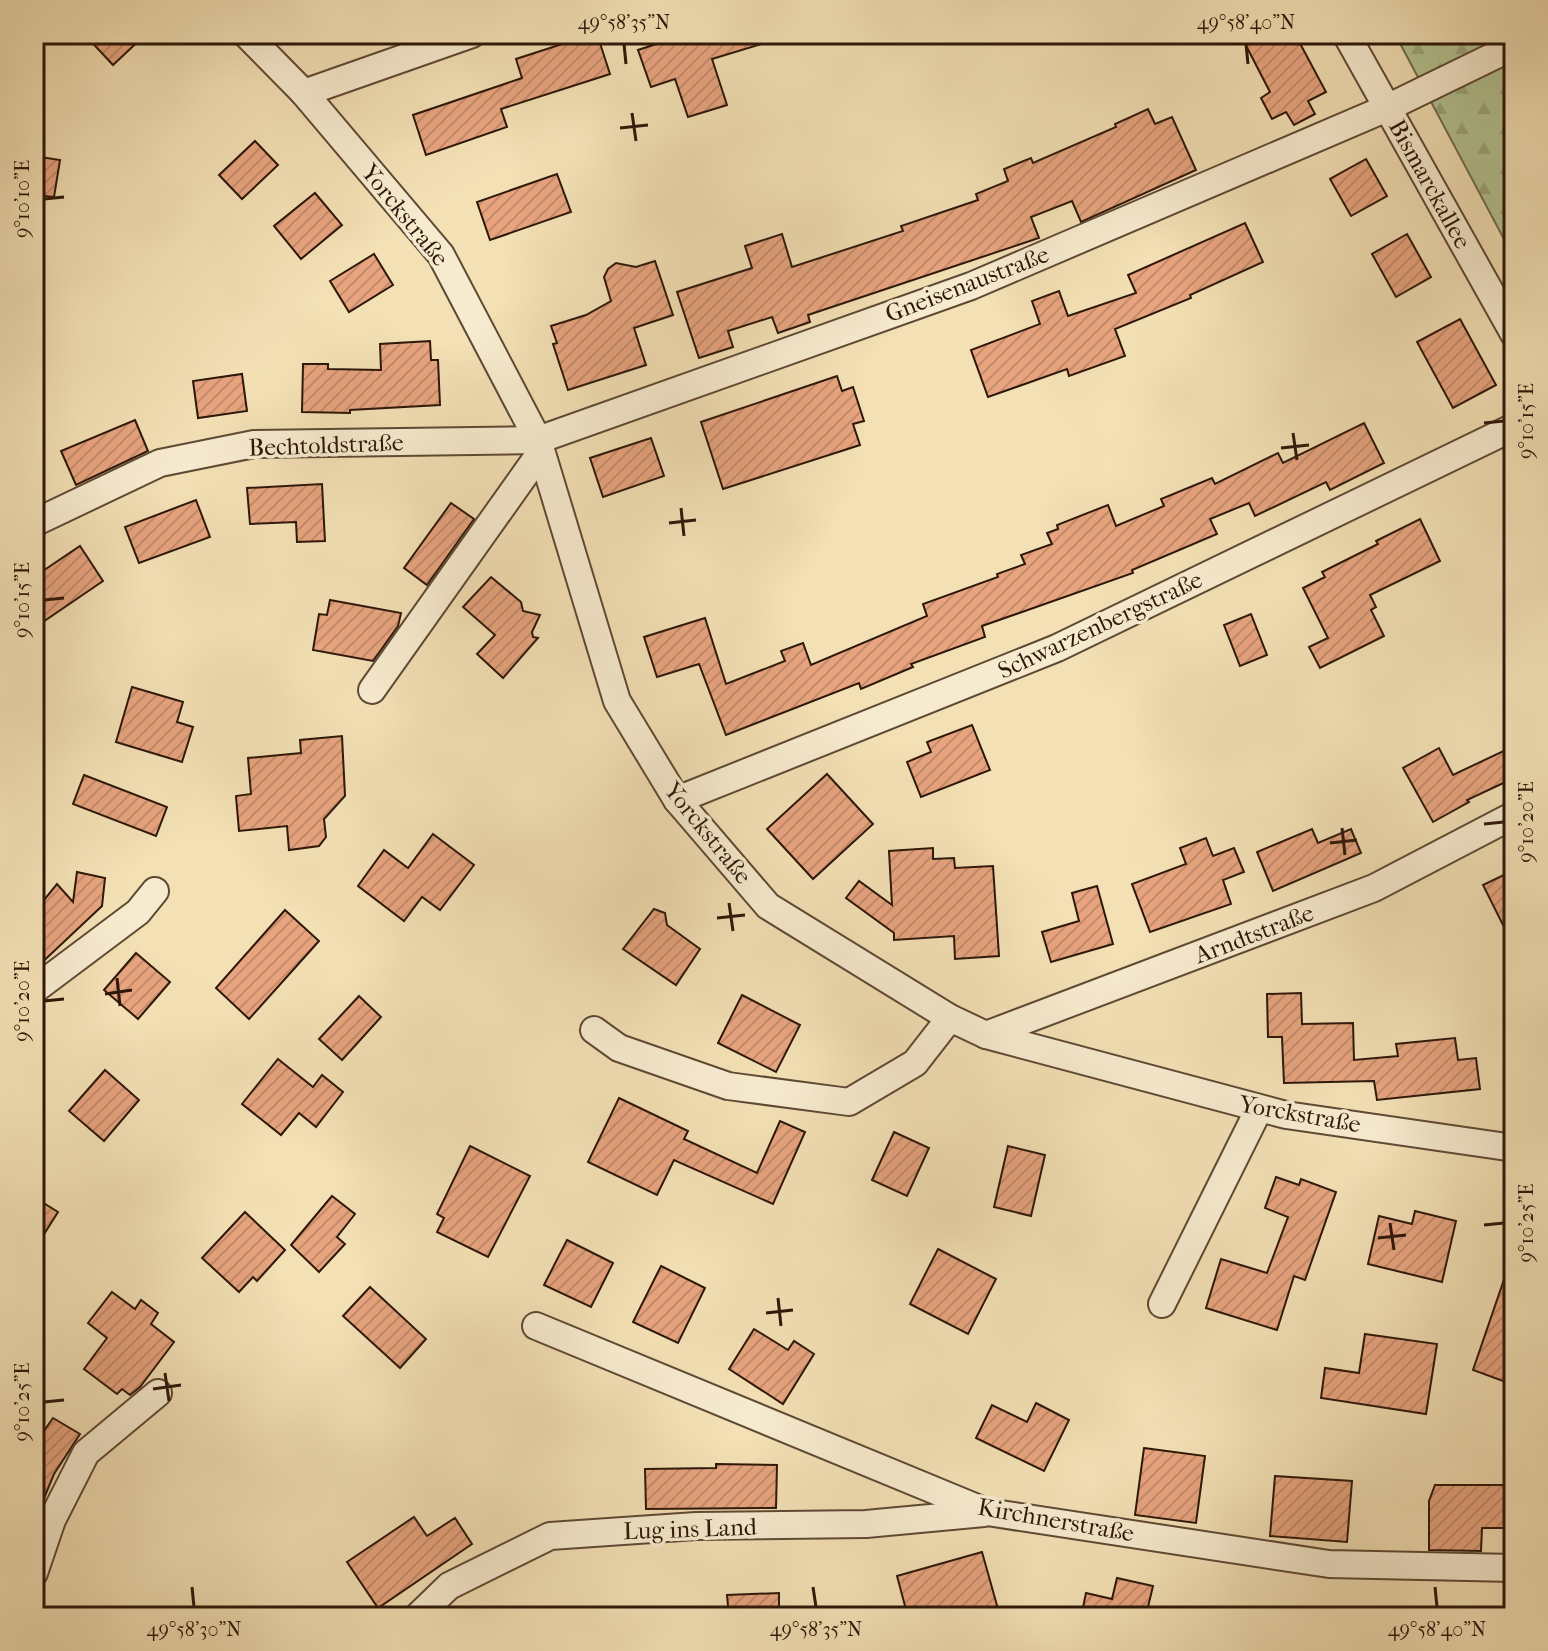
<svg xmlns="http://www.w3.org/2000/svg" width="1548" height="1651" font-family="'IM FELL French Canon',serif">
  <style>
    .forest { fill: url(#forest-firs); stroke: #706d4e; stroke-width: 2 }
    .building { fill: url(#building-hatch); stroke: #2d1709; stroke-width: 2 }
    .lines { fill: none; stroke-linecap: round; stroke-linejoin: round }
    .minor-casing { stroke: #5e4934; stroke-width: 30 }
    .minor { stroke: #f7ebcf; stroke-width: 26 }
    .ticks { fill: none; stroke: #2d1709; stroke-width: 3 }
    .labels { text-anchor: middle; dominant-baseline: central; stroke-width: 7; stroke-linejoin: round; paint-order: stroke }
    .street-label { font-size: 24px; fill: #2d1709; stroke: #f7ebcf }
    .neatline { fill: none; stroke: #2d1709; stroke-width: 3 }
    .ticks-label { font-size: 20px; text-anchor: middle; fill: #2d1709 }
  </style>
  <defs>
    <pattern id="forest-firs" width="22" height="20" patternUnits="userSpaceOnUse" patternTransform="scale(2)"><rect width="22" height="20" fill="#b4c392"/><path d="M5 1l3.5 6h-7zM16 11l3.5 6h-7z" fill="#9ba77d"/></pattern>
    <pattern id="building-hatch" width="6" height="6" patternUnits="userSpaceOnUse" patternTransform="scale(2)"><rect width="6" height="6" fill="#e7a47f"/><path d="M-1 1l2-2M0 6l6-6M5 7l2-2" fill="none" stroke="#c68c6c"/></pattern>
  </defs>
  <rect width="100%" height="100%" fill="#f3e0b5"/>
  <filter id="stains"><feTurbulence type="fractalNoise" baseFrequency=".0025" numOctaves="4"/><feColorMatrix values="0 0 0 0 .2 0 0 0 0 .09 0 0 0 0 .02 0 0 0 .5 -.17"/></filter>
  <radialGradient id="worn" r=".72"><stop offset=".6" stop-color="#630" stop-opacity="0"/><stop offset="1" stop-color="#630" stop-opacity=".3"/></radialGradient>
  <path class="forest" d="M1395,34h119v224z"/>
  <g class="building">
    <path d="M84,34h62l-33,31z"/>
    <path d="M593,34h4l13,40 -109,35 6,18 -81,28 -13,-40 109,-37 -6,-19z"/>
    <path d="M687,34h90l1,5 -66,20 15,46 -39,12 -13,-38 -24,8 -13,-37z"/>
    <path d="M1240,34h55l31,58 -18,9 7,13 -21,11 -8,-13 -14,7 -11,-21 9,-6z"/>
    <path d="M1148,109l7,15 17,-7 24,53 -115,52 -9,-21 -41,16 8,21 -231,77 2,7 -32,11 -6,-16 -44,14 5,16 -34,11 -22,-66 75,-24 -7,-22 37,-12 10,33 111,-36 -2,-5 77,-26 -2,-6 32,-13 -4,-12 27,-11 2,5 83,-36 -1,-3z"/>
    <path d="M255,141l23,24 -36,34 -23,-24z"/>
    <path d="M34,156l26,4 -6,37 -20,-2z"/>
    <path d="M1366,159l21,37 -36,20 -21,-37z"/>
    <path d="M557,174l14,38 -81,28 -13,-38z"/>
    <path d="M315,193l27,32 -41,34 -27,-33z"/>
    <path d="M1245,223l18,39 -73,33 1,3 -76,31 10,27 -56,20 -2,-7 -79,28 -17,-47 69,-26 -8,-23 27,-10 9,25 68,-23 -8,-18z"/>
    <path d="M1407,234l24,43 -35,20 -24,-43z"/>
    <path d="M374,254l19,31 -44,27 -19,-31z"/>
    <path d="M655,261l18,54 -39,13 12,37 -78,25 -15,-46 4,-1 -6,-17 35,-11 25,-14 -7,-24 4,-8 8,-6 20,4z"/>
    <path d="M1460,319l36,66 -43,23 -36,-66z"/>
    <path d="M430,341l1,19h7l2,45 -90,5v3l-48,-1 1,-48h25v5l53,1 -1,-26z"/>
    <path d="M242,374l5,37 -49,7 -5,-37z"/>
    <path d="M837,376l5,15 11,-4 11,34 -11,3 7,21 -137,44 -22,-67z"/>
    <path d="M135,420l13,31 -72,34 -15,-34z"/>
    <path d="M1364,423l20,40 -54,27 -4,-8 -71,34 -6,-13 -39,16 7,15 -85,36 1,3 -151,53 3,11 -74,27 2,3 -52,22 -2,-6 -133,52 -27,-71 -42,13 -13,-40 61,-19 21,66 59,-23 -4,-10 22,-8 8,22 116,-49 -4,-12 75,-27 -1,-3 28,-10 -4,-9 31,-11 -5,-11 11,-4 -1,-4 51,-20 8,21 48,-20 -3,-7 51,-21 3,6 63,-31 5,10z"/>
    <path d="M651,438l13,38 -61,21 -13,-39z"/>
    <path d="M322,484l3,57 -28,1 -1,-20 -46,2 -3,-36z"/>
    <path d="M196,500l14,37 -71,26 -14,-36z"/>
    <path d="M451,503l23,16 -47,66 -23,-17z"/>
    <path d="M1420,519l20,42 -70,34 6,12 -5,3 13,26 -64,32 -11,-21 19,-9 -25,-50 22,-11 -3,-5 56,-28 -2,-3z"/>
    <path d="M80,546l23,35 -69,47v-51z"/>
    <path d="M491,577l30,25 2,9 17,4 -8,17 1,5 5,1 -35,40 -26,-24 18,-19 -32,-28z"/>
    <path d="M330,600l71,13 -3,13 -25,35 -60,-11 6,-36 8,1z"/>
    <path d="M1251,614l16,41 -27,11 -16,-41z"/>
    <path d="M132,687l51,15 -6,20 16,5 -11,35 -66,-20z"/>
    <path d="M972,725l18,45 -69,27 -14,-35 24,-10 -4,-10z"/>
    <path d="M342,736l3,60 -21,23 2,18 -7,9 -30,4 -2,-24 -48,5 -3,-35 15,-2 -3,-36 53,-5 -1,-13z"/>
    <path d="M1514,746v32l-47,22 2,2 -36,20 -30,-54 36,-20 14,27z"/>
    <path d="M827,774l46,50 -60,55 -46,-50z"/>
    <path d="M84,775l83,32 -11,29 -83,-32z"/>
    <path d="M1312,829l6,14 33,-14 10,24 -88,38 -16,-39z"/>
    <path d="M433,834l41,31 -34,45 -18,-13 -18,24 -46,-35 26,-36 24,18z"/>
    <path d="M1206,838l7,18 21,-8 10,24 -21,8 8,24 -81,28 -18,-48 54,-20 -6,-16z"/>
    <path d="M933,848v11l21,-1 1,10 38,-2 6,90 -44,3 -1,-23 -60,4v-7l-48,-35 13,-17 33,24 -3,-54z"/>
    <path d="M1514,870v77l-31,-62z"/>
    <path d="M77,872l28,6 -3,28 -68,64v-58l23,-28 16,18z"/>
    <path d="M1097,886l16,58 -62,18 -9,-30 37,-11 -7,-28z"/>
    <path d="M654,909l11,4 2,12 33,24 -24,36 -53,-36z"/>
    <path d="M285,910l34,31 -70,78 -33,-31z"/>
    <path d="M136,953l34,29 -32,37 -34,-29z"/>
    <path d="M1301,993l1,31 51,-1 1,37 44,-4 -2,-12 59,-6 3,22 18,-2 4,31 -103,11 -3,-19 -90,2 -2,-46h-14l-1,-43z"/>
    <path d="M742,995l58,30 -24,47 -58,-29z"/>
    <path d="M359,996l22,21 -39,43 -23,-21z"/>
    <path d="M278,1059l35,28 9,-12 21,17 -27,35 -17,-14 -18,22 -39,-31z"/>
    <path d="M105,1070l34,30 -35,41 -35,-30z"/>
    <path d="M619,1098l69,33 -4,8 73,34 23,-52 25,11 -32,72 -99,-44 -17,35 -69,-33z"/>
    <path d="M894,1132l35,16 -22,48 -35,-16z"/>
    <path d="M470,1146l60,30 -42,81 -51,-25 7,-14 -7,-4z"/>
    <path d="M1008,1146l37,9 -14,61 -37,-9z"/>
    <path d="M1276,1177l23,8 2,-6 35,13 -31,88 -11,-4 -17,54 -71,-22 15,-49 46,14 21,-56 -23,-9z"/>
    <path d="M332,1196l23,18 -18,23 8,7 -26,28 -28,-27z"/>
    <path d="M34,1197l24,15 -24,38z"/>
    <path d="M1415,1211l41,10 -14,61 -74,-18 11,-48 33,8z"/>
    <path d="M245,1212l40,38 -28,31 -4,-4 -14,15 -37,-34z"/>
    <path d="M567,1240l46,23 -22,44 -47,-22z"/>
    <path d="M938,1249l58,30 -28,55 -58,-30z"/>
    <path d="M1510,1262l4,1v122l-41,-15z"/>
    <path d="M661,1266l44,22 -27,55 -45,-21z"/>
    <path d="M370,1287l56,52 -26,29 -57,-52z"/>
    <path d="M112,1292l23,17 6,-9 17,13 -7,11 23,18 -34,45 -10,8 -8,-6 -5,5 -33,-25 23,-31 -19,-15z"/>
    <path d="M754,1329l34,21 6,-9 20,13 -31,50 -54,-35z"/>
    <path d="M1365,1334l72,10 -11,70 -105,-16 4,-30 34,5z"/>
    <path d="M1036,1403l33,17 -25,51 -68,-33 16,-33 35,17z"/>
    <path d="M53,1418l27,16 -26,40 -19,46 -1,-75z"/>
    <path d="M1144,1448l61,8 -9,67 -61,-8z"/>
    <path d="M716,1464l61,1 -1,43 -130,1 -1,-40 71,-1z"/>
    <path d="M1275,1476l77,5 -5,61 -77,-6z"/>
    <path d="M1435,1485h79v43h-32l-1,23 -52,-1v-49z"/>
    <path d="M414,1517l13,19 28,-18 17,26 -94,64 -31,-46z"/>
    <path d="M982,1552l16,57 -29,8h-61l-11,-41z"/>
    <path d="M1117,1578l36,8 -5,21 5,1 -1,9h-71l5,-24 26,6z"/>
    <path d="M779,1593v24h-50l-2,-22z"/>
  </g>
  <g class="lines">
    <defs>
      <g id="minor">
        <path d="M246,34l58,59 137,162 97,185 79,261 60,99 91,106 182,112 36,17 300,80 228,33"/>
        <path d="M1346,34l168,300"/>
        <path d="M304,93l168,-59"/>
        <path d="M34,523l126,-60 94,-19 284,-4 433,-154 416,-178 111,-54 16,-15"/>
        <path d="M372,690l169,-238"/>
        <path d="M677,800l380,-152 457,-221"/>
        <path d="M34,990l104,-78 17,-21"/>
        <path d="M594,1030l25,18 109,38 121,16 66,-39 35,-45"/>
        <path d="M986,1035l388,-147 140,-73"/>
        <path d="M1162,1304l97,-195"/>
        <path d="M536,1326l451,186 342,52 185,4"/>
        <path d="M34,1573l18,-53 34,-67 72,-60"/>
        <path d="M417,1617l32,-31 101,-50 146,-10 170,-2 118,-11"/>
      </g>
    </defs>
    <use href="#minor" class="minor-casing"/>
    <use href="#minor" class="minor"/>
  </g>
  <path class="ticks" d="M624,44l2,20M1246,44l2,20M632,113l4,28M620,128l28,-3M44,199l20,-2M1484,423l20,-2M1293,433l4,27M1281,448l28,-3M681,508l3,28M669,523l27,-3M44,600l20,-2M1484,824l20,-2M1342,828l3,27M1330,843l27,-3M729,903l4,28M717,918l28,-3M117,978l3,28M105,994l27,-4M44,1001l20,-2M1390,1223l4,27M1484,1225l20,-2M1378,1238l28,-3M778,1298l3,28M766,1313l27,-3M165,1373l4,28M153,1389l28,-4M44,1402l20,-2M192,1587l2,20M813,1587l3,20M1435,1587l2,20"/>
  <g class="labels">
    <g class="street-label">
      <text transform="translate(1430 184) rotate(61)">Bismarckallee</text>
      <text transform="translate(405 215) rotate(51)">Yorckstraße</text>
      <text transform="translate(967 284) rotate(-21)">Gneisenaustraße</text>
      <text transform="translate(326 445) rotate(-2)">Bechtoldstraße</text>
      <text transform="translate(1100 625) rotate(-25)">Schwarzenbergstraße</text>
      <text transform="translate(708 833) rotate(51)">Yorckstraße</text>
      <text transform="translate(1254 934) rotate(-21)">Arndtstraße</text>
      <text transform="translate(1300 1114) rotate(10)">Yorckstraße</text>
      <text transform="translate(1056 1520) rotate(10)">Kirchnerstraße</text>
      <text transform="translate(690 1529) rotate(-2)">Lug ins Land</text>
    </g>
  </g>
  <rect width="1548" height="1651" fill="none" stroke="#f3e0b5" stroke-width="88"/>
  <rect x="44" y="44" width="1460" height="1563" class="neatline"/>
  <g class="ticks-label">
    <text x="624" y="29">49°58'35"N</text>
    <text x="1246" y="29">49°58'40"N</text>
    <text transform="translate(22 199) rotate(-90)" y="7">9°10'10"E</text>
    <text transform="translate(1526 421) rotate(-90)" y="7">9°10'15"E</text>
    <text transform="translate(22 600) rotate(-90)" y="7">9°10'15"E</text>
    <text transform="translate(1526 822) rotate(-90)" y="7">9°10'20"E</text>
    <text transform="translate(22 1001) rotate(-90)" y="7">9°10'20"E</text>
    <text transform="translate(1526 1223) rotate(-90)" y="7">9°10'25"E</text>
    <text transform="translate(22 1402) rotate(-90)" y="7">9°10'25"E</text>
    <text x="194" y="1636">49°58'30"N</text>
    <text x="816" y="1636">49°58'35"N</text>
    <text x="1437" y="1636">49°58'40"N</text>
  </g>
  <rect width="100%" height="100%" filter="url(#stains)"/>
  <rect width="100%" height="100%" fill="url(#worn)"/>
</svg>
